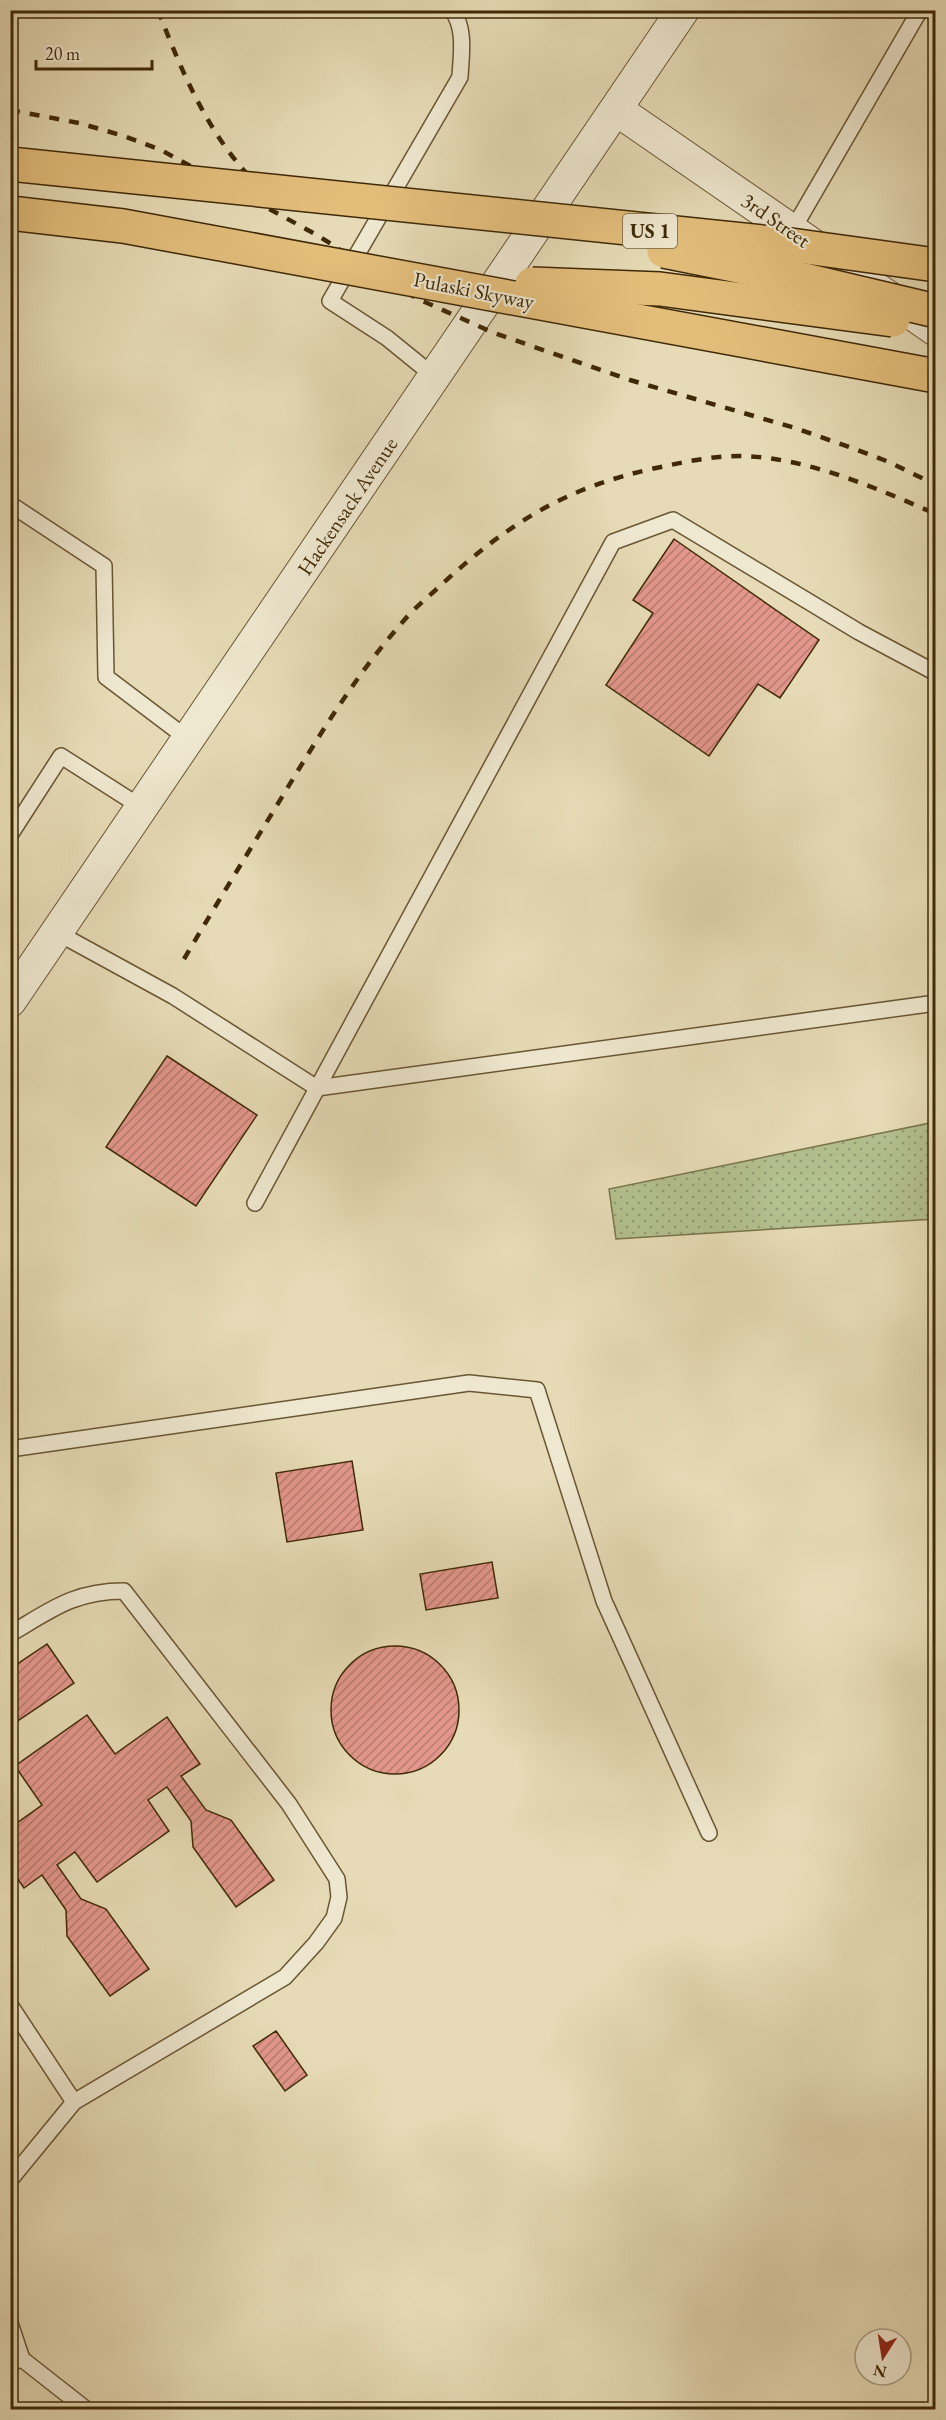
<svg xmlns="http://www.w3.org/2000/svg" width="946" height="2420" font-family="'EB Garamond',serif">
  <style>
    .grass { fill: url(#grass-dots); stroke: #79744b; stroke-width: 1.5 }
    .building { fill: url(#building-hatch); stroke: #3f2907; stroke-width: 1.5 }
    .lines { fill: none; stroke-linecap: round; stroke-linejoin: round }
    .lane-casing { stroke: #695633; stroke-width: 18 }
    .street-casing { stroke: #695633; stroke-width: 34 }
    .lane { stroke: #efe8d0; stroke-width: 15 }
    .street { stroke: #efe8d0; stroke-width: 32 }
    .rail { stroke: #3f2907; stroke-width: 4.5; stroke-dasharray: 10 10; stroke-linecap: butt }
    .highway-bridge-casing { stroke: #3f2907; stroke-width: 36; stroke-linecap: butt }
    .highway-bridge { stroke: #e3be7b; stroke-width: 33 }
    .labels { text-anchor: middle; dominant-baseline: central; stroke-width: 4.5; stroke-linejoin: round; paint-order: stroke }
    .shield { fill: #efe8d0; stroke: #746243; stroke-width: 1.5 }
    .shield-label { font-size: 20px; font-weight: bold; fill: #3f2907 }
    .street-label { font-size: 21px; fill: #3f2907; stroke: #efe8d0 }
  </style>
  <defs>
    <pattern id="grass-dots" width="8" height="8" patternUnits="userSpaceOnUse" patternTransform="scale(1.5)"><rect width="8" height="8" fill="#b3c08f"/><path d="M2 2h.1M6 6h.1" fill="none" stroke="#939c73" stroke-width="1.8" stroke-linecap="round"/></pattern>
    <pattern id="building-hatch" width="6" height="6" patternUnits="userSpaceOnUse" patternTransform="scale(1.5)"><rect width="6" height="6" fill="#e3978c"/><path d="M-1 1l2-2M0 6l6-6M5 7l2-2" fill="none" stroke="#b97b70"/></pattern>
  </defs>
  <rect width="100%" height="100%" fill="#e6dbb6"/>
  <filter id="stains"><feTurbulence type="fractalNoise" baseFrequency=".00333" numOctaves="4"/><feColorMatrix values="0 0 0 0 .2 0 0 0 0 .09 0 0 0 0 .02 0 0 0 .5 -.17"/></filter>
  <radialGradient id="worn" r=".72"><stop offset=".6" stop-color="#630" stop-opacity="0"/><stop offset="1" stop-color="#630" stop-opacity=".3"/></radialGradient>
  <path class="grass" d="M935,1122v97l-319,20 -7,-50z"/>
  <g class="building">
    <path d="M674,539l145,101 -39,58 -22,-14 -49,72 -103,-71 47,-72 -20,-13z"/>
    <path d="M167,1056l90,59 -61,91 -90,-59z"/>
    <path d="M352,1461l11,69 -76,12 -11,-69z"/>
    <path d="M492,1562l6,36 -72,12 -6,-36z"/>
    <path d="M47,1644l27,39 -64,43v-57z"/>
    <circle cx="395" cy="1710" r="64"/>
    <path d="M87,1715l28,39 52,-37 33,47 -19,12 25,34 25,10 43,60 -38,27 -43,-60 -2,-26 -24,-34 -19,13 21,31 -72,51 -22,-30 -18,13 24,34 25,10 43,60 -39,27 -43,-60 -1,-26 -24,-35 -18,13 -14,-20v-40l32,-23 -27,-39z"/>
    <path d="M276,2031l31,44 -22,16 -32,-45z"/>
  </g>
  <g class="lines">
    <defs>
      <g id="lane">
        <path d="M792,231l128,-221"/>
        <path d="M435,377l-48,-39 -57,-37 130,-224c1,-22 6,-48 -8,-67"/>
        <path d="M10,504l94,62 2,111 82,62"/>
        <path d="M10,835l51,-79 80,51"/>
        <path d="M56,932l117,64 144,92 619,-85"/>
        <path d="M255,1203l358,-661 60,-22 186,112 77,41"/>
        <path d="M10,1449l459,-66 68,7 67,211 105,232"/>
        <path d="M10,1634c41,-24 64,-43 114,-43l165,213 48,75 2,18 -5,21 -18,25 -31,34 -211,125 -64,78"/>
        <path d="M10,2005l64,97"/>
        <path d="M10,2323l12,36 -12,4"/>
        <path d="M22,2359l65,51"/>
      </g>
      <g id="street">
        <path d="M617,110l319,220"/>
        <path d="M10,1001l673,-991"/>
      </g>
    </defs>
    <use href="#lane" class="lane-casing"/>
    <use href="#street" class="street-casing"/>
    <use href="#lane" class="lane"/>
    <use href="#street" class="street"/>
    <g class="rail">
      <path d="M158,10c29,76 61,149 127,199"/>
      <path d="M10,110l69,13 45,13 37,14 156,85 99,63 78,35 136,47 165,48 57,20 37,14 47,23"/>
      <path d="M184,959c33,-56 67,-111 101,-167 35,-58 71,-117 116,-168 11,-14 26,-26 39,-38 67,-62 126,-99 216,-118 28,-6 56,-12 84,-12 66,1 136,32 196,58"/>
    </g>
    <defs>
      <g id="highway-bridge">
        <path d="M10,164l781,81 145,20"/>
        <path d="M10,213l113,13 813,150"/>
        <path d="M664,251l124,25 148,35"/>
        <path d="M532,284l128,5 233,31"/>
      </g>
    </defs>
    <use href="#highway-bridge" class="highway-bridge-casing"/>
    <use href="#highway-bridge" class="highway-bridge"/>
  </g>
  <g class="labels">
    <rect class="shield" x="623" y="214" width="54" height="34" rx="4.5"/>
    <g class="shield-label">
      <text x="650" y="231">US 1</text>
    </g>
    <g class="street-label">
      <text transform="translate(776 220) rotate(35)">3rd Street</text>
      <text transform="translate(474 290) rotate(11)">Pulaski Skyway</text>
      <text transform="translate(347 506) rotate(-56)">Hackensack Avenue</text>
    </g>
  </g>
  <rect width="946" height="2420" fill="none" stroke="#e6dbb6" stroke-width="36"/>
  <rect x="12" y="12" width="922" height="2396" fill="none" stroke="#3f2907" stroke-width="3"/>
  <rect x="18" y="18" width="910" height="2384" fill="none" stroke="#3f2907" stroke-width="1.5"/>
  <g transform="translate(883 2357) rotate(192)"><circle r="28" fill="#efe8d0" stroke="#a99c80" stroke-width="1.5"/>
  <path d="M0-4.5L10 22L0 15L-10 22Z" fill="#8f2418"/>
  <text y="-9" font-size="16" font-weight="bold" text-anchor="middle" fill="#3f2907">N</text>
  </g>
  <path d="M36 60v9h116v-9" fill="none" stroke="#3f2907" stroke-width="3"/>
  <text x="45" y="60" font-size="18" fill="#3f2907" stroke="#efe8d0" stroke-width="4.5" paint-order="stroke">20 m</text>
  <rect width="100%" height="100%" filter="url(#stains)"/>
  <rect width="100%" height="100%" fill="url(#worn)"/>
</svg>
